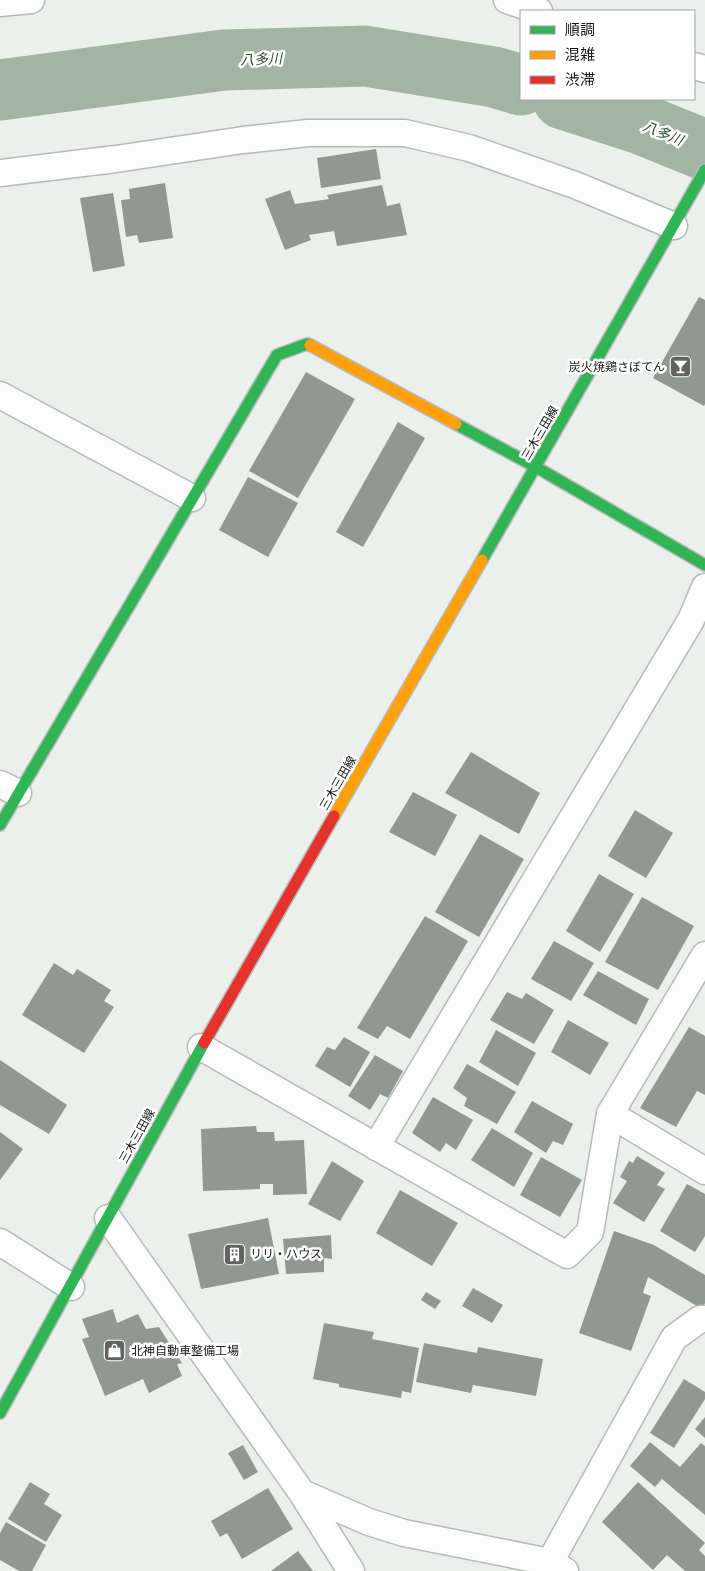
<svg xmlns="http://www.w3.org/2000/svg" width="705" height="1571" font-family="Helvetica,'Noto Sans JP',sans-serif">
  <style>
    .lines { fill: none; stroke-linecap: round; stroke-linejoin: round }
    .river { stroke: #a2b4a2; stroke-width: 61 }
    .building { fill: #919791 }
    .street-casing { stroke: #b7bbb7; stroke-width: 29 }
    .fast-casing { stroke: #b7bbb7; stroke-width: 14 }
    .slow-casing { stroke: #b7bbb7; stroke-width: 14 }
    .jam-casing { stroke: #b7bbb7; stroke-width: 14 }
    .street { stroke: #fcfdfc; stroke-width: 26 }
    .fast { stroke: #30b455; stroke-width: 11 }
    .slow { stroke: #ff9f0a; stroke-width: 11 }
    .jam { stroke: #e5322d; stroke-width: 11 }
    .labels { text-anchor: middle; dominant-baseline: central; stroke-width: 5; stroke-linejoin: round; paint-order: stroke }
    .poi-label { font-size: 12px; fill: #141714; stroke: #fff; text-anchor: start }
    .street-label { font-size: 12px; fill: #141714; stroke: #fff }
    .water-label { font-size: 14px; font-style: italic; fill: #2a4d29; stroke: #fff }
  </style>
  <rect width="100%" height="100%" fill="#ecf0ec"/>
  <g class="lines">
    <g class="river">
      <path d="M0,90l224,-30 141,-4 129,21 27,8"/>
      <path d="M563,99l78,25 64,26"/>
    </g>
  </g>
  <g class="building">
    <path d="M376,149l5,30 -60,9 -4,-30z"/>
    <path d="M165,183l8,55 -34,5 -2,-8 -11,2 -5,-37 9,-1 -1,-10z"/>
    <path d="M382,185l5,21 13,-3 7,32 -70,11 -3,-15 -25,4 2,5 -26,10 -20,-51 25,-9 5,14 34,-5 -2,-4z"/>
    <path d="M113,193l12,73 -32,6 -13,-74z"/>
    <path d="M699,297l6,3v104l-1,2 -51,-28z"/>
    <path d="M306,372l49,27 -57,99 -49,-27z"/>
    <path d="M398,422l27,16 -62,109 -27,-15z"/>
    <path d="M248,477l50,26 -30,54 -49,-27z"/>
    <path d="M471,752l69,41 -21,41 -74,-41z"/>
    <path d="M413,792l44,23 -22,41 -46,-24z"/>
    <path d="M635,810l38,23 -27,45 -38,-22z"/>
    <path d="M480,834l44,25 -45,78 -44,-25z"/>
    <path d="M599,874l35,20 -34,58 -34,-21z"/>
    <path d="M642,897l52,29 -36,64 -53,-28z"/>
    <path d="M425,916l43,25 -58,98 -23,-13 -9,13 -21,-11z"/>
    <path d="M554,941l40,22 -23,38 -40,-22z"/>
    <path d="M54,963l19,12 4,-6 34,21 -7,11 10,6 -30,46 -62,-38z"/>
    <path d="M598,971l51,28 -13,26 -53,-30z"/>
    <path d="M507,992l15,7 4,-6 28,17 -20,34 -44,-24z"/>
    <path d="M568,1020l41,23 -19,32 -39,-23z"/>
    <path d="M689,1027l16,9v59l-8,-4 -21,36 -36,-19z"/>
    <path d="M496,1030l40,23 -18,33 -39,-24z"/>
    <path d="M344,1037l26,15 -20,35 -35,-21 12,-19 8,3z"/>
    <path d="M375,1055l28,16 -15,27 -8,-4 -10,16 -22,-14z"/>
    <path d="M0,1060l67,45 -18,29 -49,-29z"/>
    <path d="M467,1064l49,28 -19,32 -33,-18 3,-8 -14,-10z"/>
    <path d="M433,1097l40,23 -17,30 -10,-7 -6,9 -28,-19z"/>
    <path d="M532,1101l41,23 -10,21 -10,-4 -7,12 -32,-21z"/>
    <path d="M256,1126l1,6h17l1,9 29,-1 3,54 -34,1v-11h-13v5l-57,2 -2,-62z"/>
    <path d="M492,1128l41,25 -19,34 -43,-27z"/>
    <path d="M0,1132l23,17 -23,31z"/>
    <path d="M637,1156l28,17 -8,12 8,4 -21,33 -31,-19 14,-22 -7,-4 9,-16 4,2z"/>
    <path d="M541,1157l41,23 -22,37 -40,-22z"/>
    <path d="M332,1161l32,20 -24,40 -32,-17z"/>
    <path d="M687,1184l18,10v42l-10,16 -35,-21z"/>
    <path d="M400,1190l58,33 -26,43 -56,-33z"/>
    <path d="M268,1218l11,56 -78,15 -13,-55z"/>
    <path d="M614,1231l40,14 51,30v28l-3,6 -54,-32 -5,16 8,3 -20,55 -52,-18z"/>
    <path d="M331,1235l1,24 -8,-1v14l-38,2 -3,-35z"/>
    <path d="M473,1288l30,17 -11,18 -30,-17z"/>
    <path d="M426,1292l15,9 -6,8 -14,-9z"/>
    <path d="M113,1309l4,14 21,-9 8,15 13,-2 23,36 -5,1 5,12 -33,17 -6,-14 -38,17 -23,-57 7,-2 -7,-18z"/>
    <path d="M324,1323l50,9 -2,7 47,9 -8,45 -9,-2 -1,7 -62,-11v-3l-26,-5z"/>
    <path d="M424,1343l53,10 1,-6 65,12 -7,37 -63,-11 -2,8 -55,-11z"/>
    <path d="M684,1379l21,13v7l-31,49 -24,-15z"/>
    <path d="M705,1417v21l-10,-9z"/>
    <path d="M650,1442l30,25 21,-24 4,3v69l-43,-36 -7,8 -25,-21z"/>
    <path d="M243,1445l15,27 -14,8 -16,-27z"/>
    <path d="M30,1482l20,12 -6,10 18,11 -16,27 -38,-23z"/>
    <path d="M638,1482l67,61 -6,7 6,6v15h-20l-18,-16 -14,15 -51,-48z"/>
    <path d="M268,1488l25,41 -51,30 -15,-26 -7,4 -9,-16z"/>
    <path d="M6,1522l40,23 -14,26h-13l-19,-11v-27z"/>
    <path d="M298,1551l15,20h-42z"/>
  </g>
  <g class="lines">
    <defs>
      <g id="street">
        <path d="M507,0l32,11"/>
        <path d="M0,3l31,-3"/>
        <path d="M694,66l11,3"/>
        <path d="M0,173l116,-14 127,-19 65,-7h97l64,15 106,37 99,41"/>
        <path d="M0,395l192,103"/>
        <path d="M0,784l18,9"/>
        <path d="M201,1047l366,208 23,-23 20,-118 95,57"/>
        <path d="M610,1114l95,-159"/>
        <path d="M376,1147l315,-527 14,-33"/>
        <path d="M108,1218l194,275 67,29 35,11 146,29 15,9"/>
        <path d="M0,1242l71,45"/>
        <path d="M302,1493l49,78"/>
        <path d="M550,1562l124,-224 26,-19h5"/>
      </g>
      <g id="fast">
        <path d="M456,424l80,43 169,98"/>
        <path d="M482,560l223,-390"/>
        <path d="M0,825l277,-470 30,-11 3,1"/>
        <path d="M0,1413l204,-370"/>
      </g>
      <g id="slow">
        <path d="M310,345l146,79"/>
        <path d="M334,816l148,-256"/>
      </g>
      <path id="jam" d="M204,1043l130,-227"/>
    </defs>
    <use href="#street" class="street-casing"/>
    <use href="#fast" class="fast-casing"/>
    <use href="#slow" class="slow-casing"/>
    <use href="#jam" class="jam-casing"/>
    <use href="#street" class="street"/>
    <use href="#fast" class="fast"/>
    <use href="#slow" class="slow"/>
    <use href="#jam" class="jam"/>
  </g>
  <defs>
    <symbol id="bar-square" viewBox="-11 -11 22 22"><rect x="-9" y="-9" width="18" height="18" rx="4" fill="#606360" stroke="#fff"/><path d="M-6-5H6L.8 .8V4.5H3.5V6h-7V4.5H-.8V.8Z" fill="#fff"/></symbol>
    <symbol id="building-square" viewBox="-11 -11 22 22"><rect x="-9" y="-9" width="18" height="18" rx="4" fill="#606360" stroke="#fff"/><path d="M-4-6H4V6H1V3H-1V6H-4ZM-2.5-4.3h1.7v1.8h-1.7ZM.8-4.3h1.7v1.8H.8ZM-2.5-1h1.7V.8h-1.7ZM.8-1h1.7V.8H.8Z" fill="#fff"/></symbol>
    <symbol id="shop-square" viewBox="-11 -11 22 22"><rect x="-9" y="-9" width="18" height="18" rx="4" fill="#606360" stroke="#fff"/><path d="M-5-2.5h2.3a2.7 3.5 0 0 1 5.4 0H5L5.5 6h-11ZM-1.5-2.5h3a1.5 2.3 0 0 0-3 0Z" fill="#fff"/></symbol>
  </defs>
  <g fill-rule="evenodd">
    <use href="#bar-square" x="668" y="354" width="25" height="25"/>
    <use href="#building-square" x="222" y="1242" width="25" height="25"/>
    <use href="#shop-square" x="102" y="1338" width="25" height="25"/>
  </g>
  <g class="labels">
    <g class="poi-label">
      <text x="665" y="367" text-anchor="end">炭火焼鶏さぼてん</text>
      <text x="250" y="1254">リリ・ハウス</text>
      <text x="131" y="1351">北神自動車整備工場</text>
    </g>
    <g class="street-label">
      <text transform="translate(540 433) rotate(-60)">三木三田線</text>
      <text transform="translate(338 783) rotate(-60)">三木三田線</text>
      <text transform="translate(137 1136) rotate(-61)">三木三田線</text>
    </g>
    <g class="water-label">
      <text transform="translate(261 59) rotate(-2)">八多川</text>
      <text transform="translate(663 133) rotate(22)">八多川</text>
    </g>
  </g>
  <rect x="520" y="10" width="175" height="90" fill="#ffffff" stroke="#a1a2a1"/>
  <rect x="530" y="26" width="25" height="8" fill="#30b455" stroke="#a1a2a1"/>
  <text x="565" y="35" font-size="15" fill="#141714">順調</text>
  <rect x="530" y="51" width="25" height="8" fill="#ff9f0a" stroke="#a1a2a1"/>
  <text x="565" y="60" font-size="15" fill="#141714">混雑</text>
  <rect x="530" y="76" width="25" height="8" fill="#e5322d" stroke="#a1a2a1"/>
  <text x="565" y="85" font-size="15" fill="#141714">渋滞</text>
</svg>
